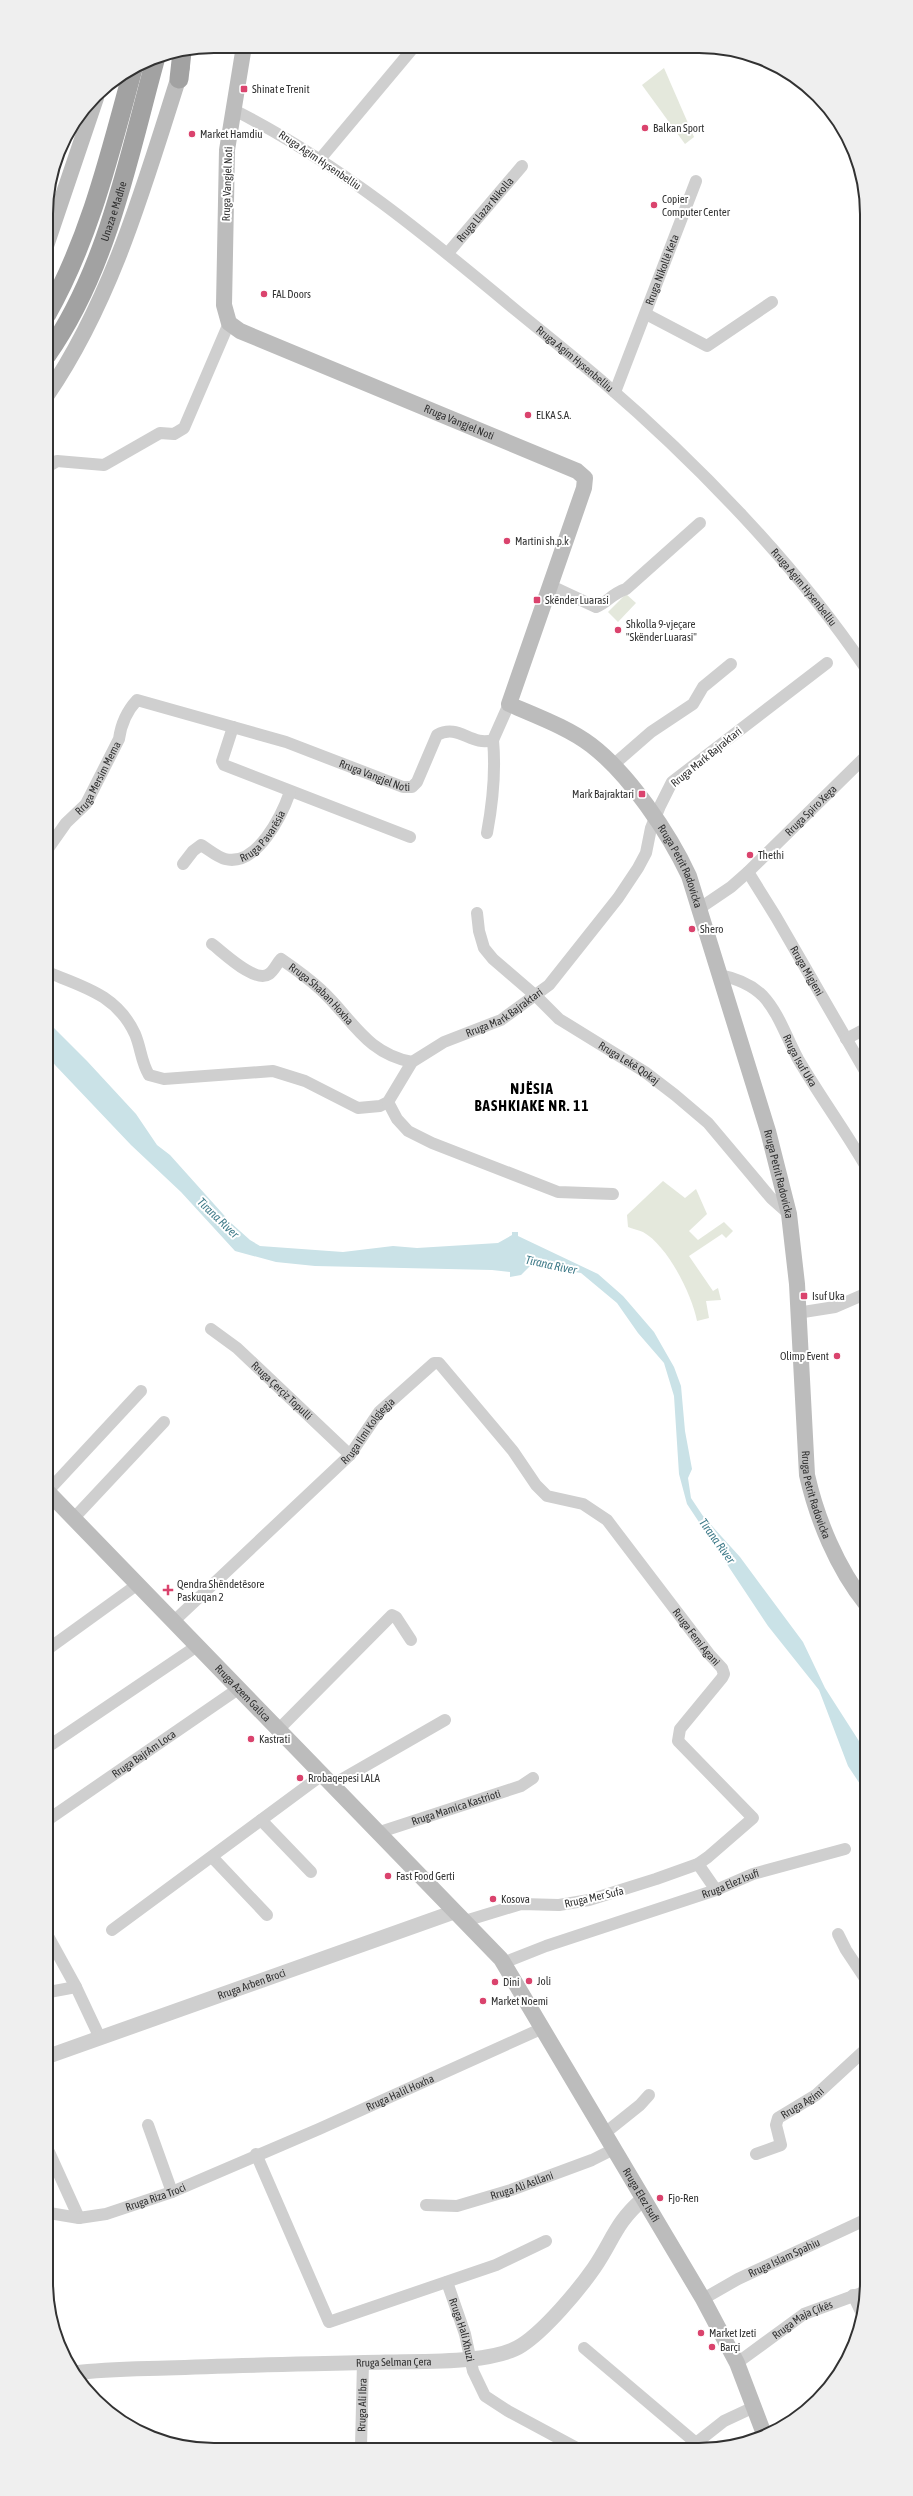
<svg xmlns="http://www.w3.org/2000/svg" width="913" height="2496" font-family="'Asap Condensed',sans-serif">
  <style>
    .green { fill: #e4e8dc }
    .water { fill: #cae2e7 }
    .lines { fill: none; stroke-linecap: round; stroke-linejoin: round }
    .minor { stroke: #cfcfcf; stroke-width: 12 }
    .tertiary { stroke: #cfcfcf; stroke-width: 15 }
    .secondary { stroke: #bcbcbc; stroke-width: 16 }
    .trunk { stroke: #a2a2a2; stroke-width: 19 }
    .poi-dot { fill: #da436d; stroke: #fff; stroke-width: 1.5 }
    .labels { text-anchor: middle; dominant-baseline: central; stroke-width: 4; stroke-linejoin: round; paint-order: stroke }
    .poi-label { font-size: 11px; fill: #323232; stroke: #fff; text-anchor: start }
    .street-label { font-size: 11px; fill: #323232; stroke: #fff }
    .water-label { font-size: 12px; font-style: italic; fill: #417c8a; stroke: #fff }
    .district-label { font-size: 15px; font-weight: bold; letter-spacing: 1px; fill: #000; stroke: #fff }
    .rim { fill: none; stroke: #323232; stroke-width: 2 }
  </style>
  <rect width="100%" height="100%" fill="#fff"/>
  <g class="green">
    <path d="M664,68l30,69 -9,7 -43,-59z"/>
    <path d="M626,594l10,9 -18,19 -10,-10z"/>
    <path d="M663,1181l22,17 11,-9 11,25 -18,17 9,9 26,-18 9,9 -7,7 -4,-4 -33,22 24,35 5,-3 3,12 -15,1 3,17 -12,3c-5,-27 -30,-76 -54,-89 -4,-2 -11,-3 -15,-5l-1,-12z"/>
  </g>
  <path class="water" d="M48,1022l39,39 49,53 21,31 13,10 61,68 19,17 10,6 83,6 50,-6 24,2 81,-5 14,-8v-3h6v4l80,38 25,22 31,36 20,35 7,19 4,45 7,38 -4,9 3,20 12,18 37,41 63,85 22,46 41,64v41l-18,-27 -29,-76 -51,-64 -81,-122 -8,-30 -5,-78 -10,-33 -26,-30 -21,-30 -36,-30 -50,-8 -10,10 -11,2v-5l-18,-2 -177,-4 -39,-4 -41,-11 -54,-59 -50,-47 -76,-80 -7,-10z"/>
  <g class="lines">
    <g class="minor">
      <path id="s1" d="M234,110c105,53 194,127 284,202 28,23 57,46 85,70 93,80 192,182 261,284"/>
      <path d="M321,158l93,-111"/>
      <path id="s2" d="M448,253l74,-87"/>
      <path d="M646,314l61,32 65,-44"/>
      <path id="s3" d="M615,392l81,-211"/>
      <path d="M47,467l10,-6 47,4 56,-32 14,1 10,-6 45,-105"/>
      <path d="M551,586l45,21c11,-4 15,-13 30,-18l74,-66"/>
      <path d="M233,727l-11,34 2,4 186,72"/>
      <path d="M612,766l39,-34 42,-28 10,-17 28,-23"/>
      <path d="M487,833c6,-32 9,-61 6,-93"/>
      <path id="s4" d="M47,850l19,-27 20,-19 33,-65c2,-15 7,-27 18,-39l149,42 117,45h9l5,-5 20,-47c22,-12 34,12 56,5l16,-36"/>
      <path id="s5" d="M183,864l10,-13 8,-6c7,4 16,12 24,14 32,8 57,-44 65,-67"/>
      <path id="s6" d="M748,872l28,45 89,154"/>
      <path id="s7" d="M700,908l31,-21 17,-15 117,-115"/>
      <path id="s8" d="M477,913l2,18 5,17 9,11 43,37 23,23 86,53 30,23 33,28 63,75 18,16"/>
      <path id="s9" d="M212,944c11,8 43,40 57,30 5,-3 8,-11 12,-15 13,9 27,19 39,30 32,29 45,64 92,73"/>
      <path id="s10" d="M47,972c37,15 70,23 88,62 6,14 6,28 14,41l15,4 109,-8 32,10 53,27 22,-2 8,-4 24,-40 32,-20 57,-22 48,-35 69,-87 20,-30 8,-15 5,-25 9,-22 12,-24 155,-119"/>
      <path id="s11" d="M719,975c16,3 32,9 44,21 16,17 24,43 35,63 21,36 46,70 67,106"/>
      <path d="M846,1039l19,-10"/>
      <path d="M388,1102l9,17 11,12 24,12 126,49 55,2"/>
      <path d="M797,1313l38,-6 30,-13"/>
      <path id="s12" d="M211,1329l26,19 113,107"/>
      <path d="M48,1491l93,-100"/>
      <path d="M73,1519l91,-97"/>
      <path id="s13" d="M174,1621l176,-166 29,-43 55,-49h5l74,88 23,34 11,11 36,8 24,16 102,134 13,14 2,6 -2,4 -42,51 -2,12 75,77 -45,39 -10,7 -42,15 -67,21 -30,5 -38,-1 -56,17"/>
      <path d="M48,1649l90,-65"/>
      <path d="M278,1730l114,-115 4,2 15,23"/>
      <path d="M49,1746l148,-100"/>
      <path d="M332,1785l113,-65"/>
      <path id="s14" d="M49,1819l189,-130"/>
      <path d="M261,1820l50,52"/>
      <path id="s15" d="M377,1833l144,-47 12,-8"/>
      <path d="M212,1857l55,58"/>
      <path d="M698,1864l18,26"/>
      <path d="M112,1930l210,-155"/>
      <path d="M838,1934l8,16 20,30"/>
      <path d="M49,1938l27,49 24,51"/>
      <path id="s16" d="M503,1963l43,-17 170,-56 37,-16 92,-25"/>
      <path d="M49,1992l27,-5"/>
      <path d="M148,2125l24,67"/>
      <path d="M605,2133l35,-28 9,-10"/>
      <path d="M49,2152l30,66"/>
      <path d="M256,2154l73,168 167,-57 50,-24"/>
      <path id="s17" d="M756,2154l25,-9 -5,-20 2,-7 38,-23 50,-46"/>
      <path id="s18" d="M426,2205l31,1 54,-16 81,-30 22,-11"/>
      <path id="s19" d="M49,2213l30,5 27,-4 66,-22 147,-63 224,-101"/>
      <path id="s20" d="M447,2282l18,52 8,37 12,25 23,15 67,36"/>
      <path d="M853,2295l9,19"/>
      <path id="s21" d="M703,2299l35,-20 129,-60"/>
      <path d="M584,2348l112,95"/>
      <path id="s22" d="M737,2363l67,-49 63,-23"/>
      <path id="s23" d="M361,2447l2,-85"/>
      <path d="M691,2447l33,-26 30,-14"/>
    </g>
    <g class="tertiary">
      <path id="s24" d="M49,2056l405,-144"/>
      <path id="s25" d="M74,2373c31,-4 62,-4 93,-5 73,-3 146,-4 219,-6 34,-1 108,2 136,-17 23,-15 56,-54 72,-77 18,-26 22,-46 48,-68"/>
    </g>
    <g class="secondary">
      <path id="s26" d="M244,46l-17,104 -3,155 5,18 11,8 337,140 8,7 -1,10 -75,216c27,12 58,23 82,41 38,29 78,88 98,131l79,255 21,83 8,70 10,191c10,44 30,93 59,129"/>
      <path d="M46,246l50,-148"/>
      <path d="M47,395c67,-98 99,-216 135,-328"/>
      <path id="s27" d="M48,1492l453,467 202,340 34,64 27,71"/>
    </g>
    <g class="trunk">
      <path d="M179,79l3,-27"/>
      <path d="M47,314c43,-76 63,-161 86,-245"/>
      <path id="s28" d="M47,355c61,-87 81,-197 109,-298"/>
    </g>
  </g>
  <g class="poi-dot">
    <rect x="240" y="85" width="8" height="8" rx="2"/>
    <circle cx="645" cy="128" r="4"/>
    <circle cx="192" cy="134" r="4"/>
    <circle cx="654" cy="205" r="4"/>
    <circle cx="264" cy="294" r="4"/>
    <circle cx="528" cy="415" r="4"/>
    <circle cx="507" cy="541" r="4"/>
    <rect x="533" y="596" width="8" height="8" rx="2"/>
    <circle cx="618" cy="630" r="4"/>
    <rect x="638" y="790" width="8" height="8" rx="2"/>
    <circle cx="750" cy="855" r="4"/>
    <circle cx="692" cy="929" r="4"/>
    <rect x="800" y="1292" width="8" height="8" rx="2"/>
    <circle cx="837" cy="1356" r="4"/>
    <path d="M166 1584h4v4h4v4h-4v4h-4v-4h-4v-4h4z"/>
    <circle cx="251" cy="1739" r="4"/>
    <circle cx="300" cy="1778" r="4"/>
    <circle cx="388" cy="1876" r="4"/>
    <circle cx="493" cy="1899" r="4"/>
    <circle cx="529" cy="1981" r="4"/>
    <circle cx="495" cy="1982" r="4"/>
    <circle cx="483" cy="2001" r="4"/>
    <circle cx="660" cy="2198" r="4"/>
    <circle cx="701" cy="2333" r="4"/>
    <circle cx="712" cy="2347" r="4"/>
  </g>
  <g class="labels">
    <g class="poi-label">
      <text x="252" y="89">Shinat e Trenit</text>
      <text x="653" y="128">Balkan Sport</text>
      <text x="200" y="134">Market Hamdiu</text>
      <text x="662" y="199">Copier<tspan x="662" dy="13">Computer Center</tspan></text>
      <text x="272" y="294">FAL Doors</text>
      <text x="536" y="415">ELKA S.A.</text>
      <text x="515" y="541">Martini sh.p.k</text>
      <text x="545" y="600">Skënder Luarasi</text>
      <text x="626" y="624">Shkolla 9-vjeçare<tspan x="626" dy="13">"Skënder Luarasi"</tspan></text>
      <text x="634" y="794" text-anchor="end">Mark Bajraktari</text>
      <text x="758" y="855">Thethi</text>
      <text x="700" y="929">Shero</text>
      <text x="812" y="1296">Isuf Uka</text>
      <text x="829" y="1356" text-anchor="end">Olimp Event</text>
      <text x="177" y="1584">Qendra Shëndetësore<tspan x="177" dy="13">Paskuqan 2</tspan></text>
      <text x="259" y="1739">Kastrati</text>
      <text x="308" y="1778">Rrobaqepesi LALA</text>
      <text x="396" y="1876">Fast Food Gerti</text>
      <text x="501" y="1899">Kosova</text>
      <text x="537" y="1981">Joli</text>
      <text x="503" y="1982">Dini</text>
      <text x="491" y="2001">Market Noemi</text>
      <text x="668" y="2198">Fjo-Ren</text>
      <text x="709" y="2333">Market Izeti</text>
      <text x="720" y="2347">Barçi</text>
    </g>
    <g class="street-label">
      <text transform="translate(320 160) rotate(34)">Rruga Agim Hysenbelliu</text>
      <text transform="translate(227 184) rotate(-88)">Rruga Vangjel Noti</text>
      <text stroke="none"><textPath href="#s2" startOffset="57">Rruga Llazar Nikolla</textPath></text>
      <text stroke="none"><textPath href="#s28" startOffset="159">Unaza e Madhe</textPath></text>
      <text stroke="none"><textPath href="#s3" startOffset="131">Rruga Nikollë Keta</textPath></text>
      <text stroke="none"><textPath href="#s1" startOffset="423">Rruga Agim Hysenbelliu</textPath></text>
      <text stroke="none"><textPath href="#s26" startOffset="530">Rruga Vangjel Noti</textPath></text>
      <text stroke="none"><textPath href="#s1" startOffset="747">Rruga Agim Hysenbelliu</textPath></text>
      <text transform="translate(706 757) rotate(-39)">Rruga Mark Bajraktari</text>
      <text stroke="none"><textPath href="#s4" startOffset="427">Rruga Vangjel Noti</textPath></text>
      <text stroke="none"><textPath href="#s4" startOffset="89">Rruga Mersim Mema</textPath></text>
      <text stroke="none"><textPath href="#s7" startOffset="148">Rruga Spiro Xega</textPath></text>
      <text stroke="none"><textPath href="#s5" startOffset="102">Rruga Pavarësia</textPath></text>
      <text stroke="none"><textPath href="#s26" startOffset="1151">Rruga Petrit Radovicka</textPath></text>
      <text stroke="none"><textPath href="#s6" startOffset="115">Rruga Migjeni</textPath></text>
      <text stroke="none"><textPath href="#s9" startOffset="140">Rruga Shaban Hoxha</textPath></text>
      <text stroke="none"><textPath href="#s10" startOffset="555">Rruga Mark Bajraktari</textPath></text>
      <text stroke="none"><textPath href="#s11" startOffset="124">Rruga Isuf Uka</textPath></text>
      <text stroke="none"><textPath href="#s8" startOffset="222">Rruga Lekë Qokaj</textPath></text>
      <text stroke="none"><textPath href="#s26" startOffset="1475">Rruga Petrit Radovicka</textPath></text>
      <text stroke="none"><textPath href="#s12" startOffset="94">Rruga Çerçiz Topulli</textPath></text>
      <text stroke="none"><textPath href="#s13" startOffset="272">Rruga Ilmi Kolgjegja</textPath></text>
      <text stroke="none"><textPath href="#s26" startOffset="1799">Rruga Petrit Radovicka</textPath></text>
      <text stroke="none"><textPath href="#s13" startOffset="757">Rruga Femi Agani</textPath></text>
      <text stroke="none"><textPath href="#s27" startOffset="280">Rruga Azem Galica</textPath></text>
      <text stroke="none"><textPath href="#s14" startOffset="115">Rruga BajrAm Loca</textPath></text>
      <text stroke="none"><textPath href="#s15" startOffset="83">Rruga Mamica Kastrioti</textPath></text>
      <text stroke="none"><textPath href="#s16" startOffset="241">Rruga Elez Isufi</textPath></text>
      <text transform="translate(594 1897) rotate(-13)">Rruga Mer Sufa</text>
      <text stroke="none"><textPath href="#s24" startOffset="215">Rruga Arben Broci</textPath></text>
      <text stroke="none"><textPath href="#s19" startOffset="376">Rruga Halil Hoxha</textPath></text>
      <text stroke="none"><textPath href="#s17" startOffset="83">Rruga Agimi</textPath></text>
      <text stroke="none"><textPath href="#s18" startOffset="99">Rruga Ali Asllani</textPath></text>
      <text stroke="none"><textPath href="#s27" startOffset="925">Rruga Elez Isufi</textPath></text>
      <text stroke="none"><textPath href="#s19" startOffset="110">Rruga Riza Troci</textPath></text>
      <text stroke="none"><textPath href="#s21" startOffset="91">Rruga Islam Spahiu</textPath></text>
      <text stroke="none"><textPath href="#s22" startOffset="79">Rruga Maja Çikës</textPath></text>
      <text stroke="none"><textPath href="#s20" startOffset="50">Rruga Hali Xhuzi</textPath></text>
      <text stroke="none"><textPath href="#s25" startOffset="320">Rruga Selman Çera</textPath></text>
      <text stroke="none"><textPath href="#s23" startOffset="42">Rruga Ali Ibra</textPath></text>
    </g>
    <g class="water-label">
      <text transform="translate(218 1218) rotate(44)">Tirana River</text>
      <text transform="translate(551 1265) rotate(12)">Tirana River</text>
      <text transform="translate(717 1541) rotate(54)">Tirana River</text>
    </g>
    <g class="district-label">
      <text x="532" y="1088">NJËSIA<tspan x="532" dy="17">BASHKIAKE NR. 11</tspan></text>
    </g>
  </g>
  <path d="M0 0H913V2496H0ZM214 53H699A161 161 0 0 1 860 214V2282A161 161 0 0 1 699 2443H214A161 161 0 0 1 53 2282V214A161 161 0 0 1 214 53Z" fill="#efefef" fill-rule="evenodd"/>
  <path class="rim" d="M214 53H699A161 161 0 0 1 860 214V2282A161 161 0 0 1 699 2443H214A161 161 0 0 1 53 2282V214A161 161 0 0 1 214 53Z"/>
</svg>
